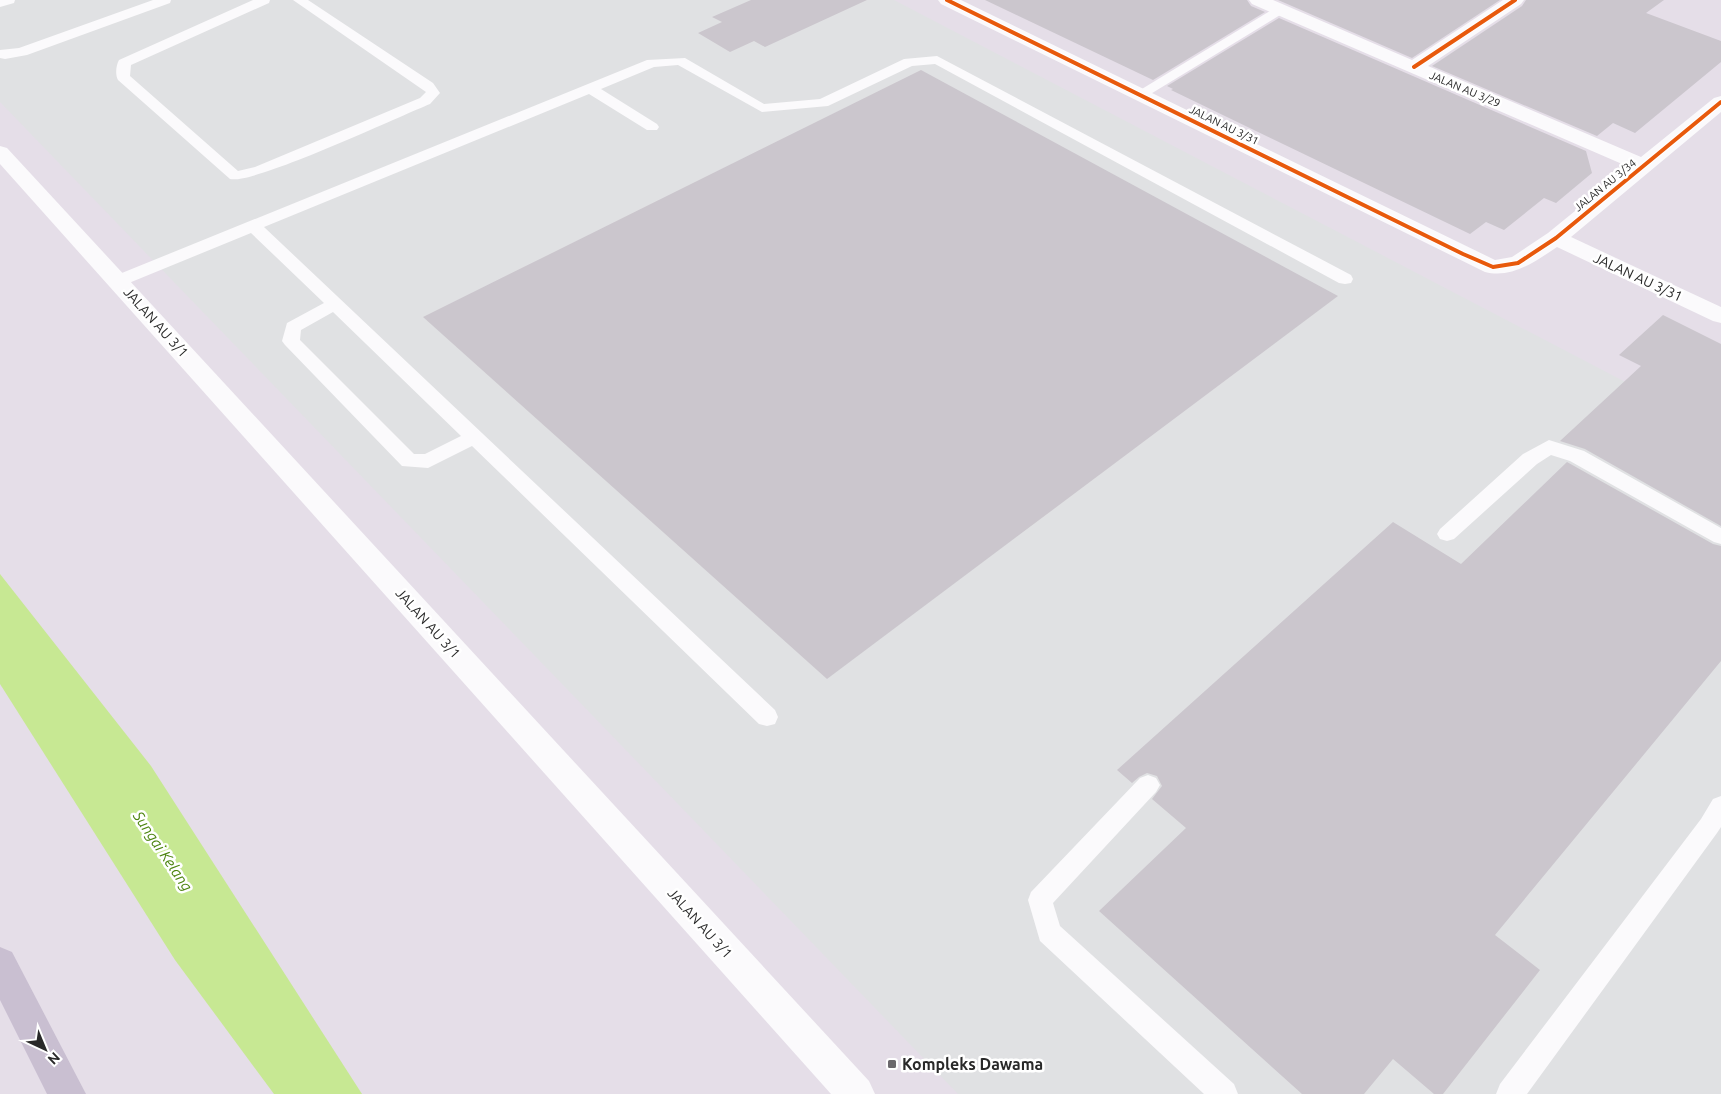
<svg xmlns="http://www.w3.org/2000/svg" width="1721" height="1094" font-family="Ubuntu,sans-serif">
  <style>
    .industrial { fill: #e0e1e3 }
    .water { fill: #c7e893 }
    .building { fill: #cbc6cd }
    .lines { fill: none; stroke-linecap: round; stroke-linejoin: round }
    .lane { fill: #fbfafc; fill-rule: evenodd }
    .street { fill: #fbfafc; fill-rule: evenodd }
    .secondary { fill: #fbfafc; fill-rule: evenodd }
    .highway { fill: #c9bfd1; fill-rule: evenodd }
    .cycleway-casing { stroke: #fff; stroke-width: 6 }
    .cycleway { stroke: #e8590c; stroke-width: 4 }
    .poi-dot { fill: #6b686c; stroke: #fff; stroke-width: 2 }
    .labels { text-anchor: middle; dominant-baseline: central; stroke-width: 5; stroke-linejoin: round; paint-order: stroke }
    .far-street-label { font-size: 11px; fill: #292929; stroke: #fff }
    .street-label { font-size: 14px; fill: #292929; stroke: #fff }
    .water-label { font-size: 15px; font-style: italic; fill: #4c840f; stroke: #fff }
    .near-poi-label { font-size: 16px; font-weight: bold; fill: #292929; stroke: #fff; text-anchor: start }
  </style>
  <rect width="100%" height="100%" fill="#e5dee8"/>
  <path class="industrial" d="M0,0h894l827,432v662h-763l-958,-992z"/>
  <path class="water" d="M0,574l151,192 211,328h-88l-99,-134 -175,-276z"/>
  <g class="building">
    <path d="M751,0h116l-102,47 -11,-6 -24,11 -32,-19 24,-11 -10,-5z"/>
    <path d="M985,0h262l4,6 14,6 -112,68z"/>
    <path d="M1278,0h222l-88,58z"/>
    <path d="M1526,0h138l-18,13 75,28v21l-86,71 -22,-10 -16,13 -165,-70 90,-60z"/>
    <path d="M1279,18l307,133 6,22 -36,30 -12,-5 -40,32 -18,-8 -16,12 -299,-144 2,-1 -6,-3z"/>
    <path d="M921,70l417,226 -511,383 -404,-362z"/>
    <path d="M1663,315l58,29v182l-136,-77 -25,-8 81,-75 -22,-11z"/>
    <path d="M1567,462l146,82 8,2v115l-226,274 45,35 -97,124h-9l-41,-35 -29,35h-62l-203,-183 87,-83 -34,-29 10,-13 -5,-10 -10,-3 -8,4 -7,6 -15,-13 276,-248 68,42z"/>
  </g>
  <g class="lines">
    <g class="lane">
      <path d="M0,0h15l-1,3 -14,4z"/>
      <path d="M153,0h18l-1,3 -143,52 -22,4 -5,-1v-8l19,-2z"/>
      <path d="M253,0h17l-1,3 -138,62 -1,11 108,95 17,-4 165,-69 6,-6 -133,-92h15l125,83 7,10 -10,11c-32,13 -177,81 -200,75l-112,-99c-3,-5 -2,-15 1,-20z"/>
      <path d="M1280,5l5,1 1,3 -1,3 -141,86h-10l-2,-3z"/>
      <path d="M937,56l414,219 2,4 -2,4 -6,1 -6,-1 -404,-219 -23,2 -84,40 -66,6 -84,-47 -24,2 -53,22 56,35 2,3 -2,3h-10l-58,-36 -325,133 511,483 3,7 -3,7 -8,2 -8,-2 -287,-278 -44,22 -26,-2 -117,-121 -3,-4 5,-18 37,-20 -73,-70 -127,52 -6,1 -6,-1 -2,-4 2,-4 535,-217 38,-2 79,46 56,-5 84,-40zM333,312l128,124 -36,18h-11l-114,-114 1,-10z"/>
      <path d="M1549,440l35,11 137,77v16l-7,-2 -144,-81 -19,-6 -14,9 -83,75 -7,2 -7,-2 -3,-5 3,-5 83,-75z"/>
      <path d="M1148,775l8,3 4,7 -4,7 -103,111 7,23 174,158 4,10h-34l-164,-153 -12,-41 3,-8 109,-114z"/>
      <path d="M1721,796v31l-4,6 -190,261h-31l4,-10 201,-265 12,-20z"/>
    </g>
    <path class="street" d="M938,0h23l534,260 17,-3 36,-24 81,-66 -377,-163 -3,-4h24l139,60 91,-60h21l-3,4 -93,62 213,91 73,-59 7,-2v16l-150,125 150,70v16l-8,-2 -156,-74c-21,14 -45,32 -72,25l-544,-268z"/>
    <path class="secondary" d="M0,146l7,2 862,933 6,13h-44l-831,-930z"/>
    <path class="highway" d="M0,947l12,5 74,142h-39l-47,-94z"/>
    <defs>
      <g id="cycleway">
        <path d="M947,0l516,254 30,13 25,-4 38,-25 165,-136"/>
        <path d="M1414,67l101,-67"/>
      </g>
    </defs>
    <use href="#cycleway" class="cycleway-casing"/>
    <use href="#cycleway" class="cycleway"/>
  </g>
  <rect class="poi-dot" x="887" y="1059" width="10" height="10" rx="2.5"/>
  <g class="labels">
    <g class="far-street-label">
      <text transform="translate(1465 89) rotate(23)">JALAN AU 3/29</text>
      <text transform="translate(1224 125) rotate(26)">JALAN AU 3/31</text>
      <text transform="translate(1605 185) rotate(-39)">JALAN AU 3/34</text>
    </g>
    <g class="street-label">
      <text transform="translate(1638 277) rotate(25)">JALAN AU 3/31</text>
      <text transform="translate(156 322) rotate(48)">JALAN AU 3/1</text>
      <text transform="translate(428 623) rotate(48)">JALAN AU 3/1</text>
      <text transform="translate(700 923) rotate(48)">JALAN AU 3/1</text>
    </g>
    <g class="water-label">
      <text transform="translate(163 851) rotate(56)">Sungai Kelang</text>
    </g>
    <g class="near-poi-label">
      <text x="902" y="1064">Kompleks Dawama</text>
    </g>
  </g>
  <g transform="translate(45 1049) rotate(136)" stroke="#ffffff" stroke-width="4" paint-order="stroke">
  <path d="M0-4L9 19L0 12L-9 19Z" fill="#292929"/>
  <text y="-8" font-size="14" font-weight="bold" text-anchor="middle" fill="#292929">N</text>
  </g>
</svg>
